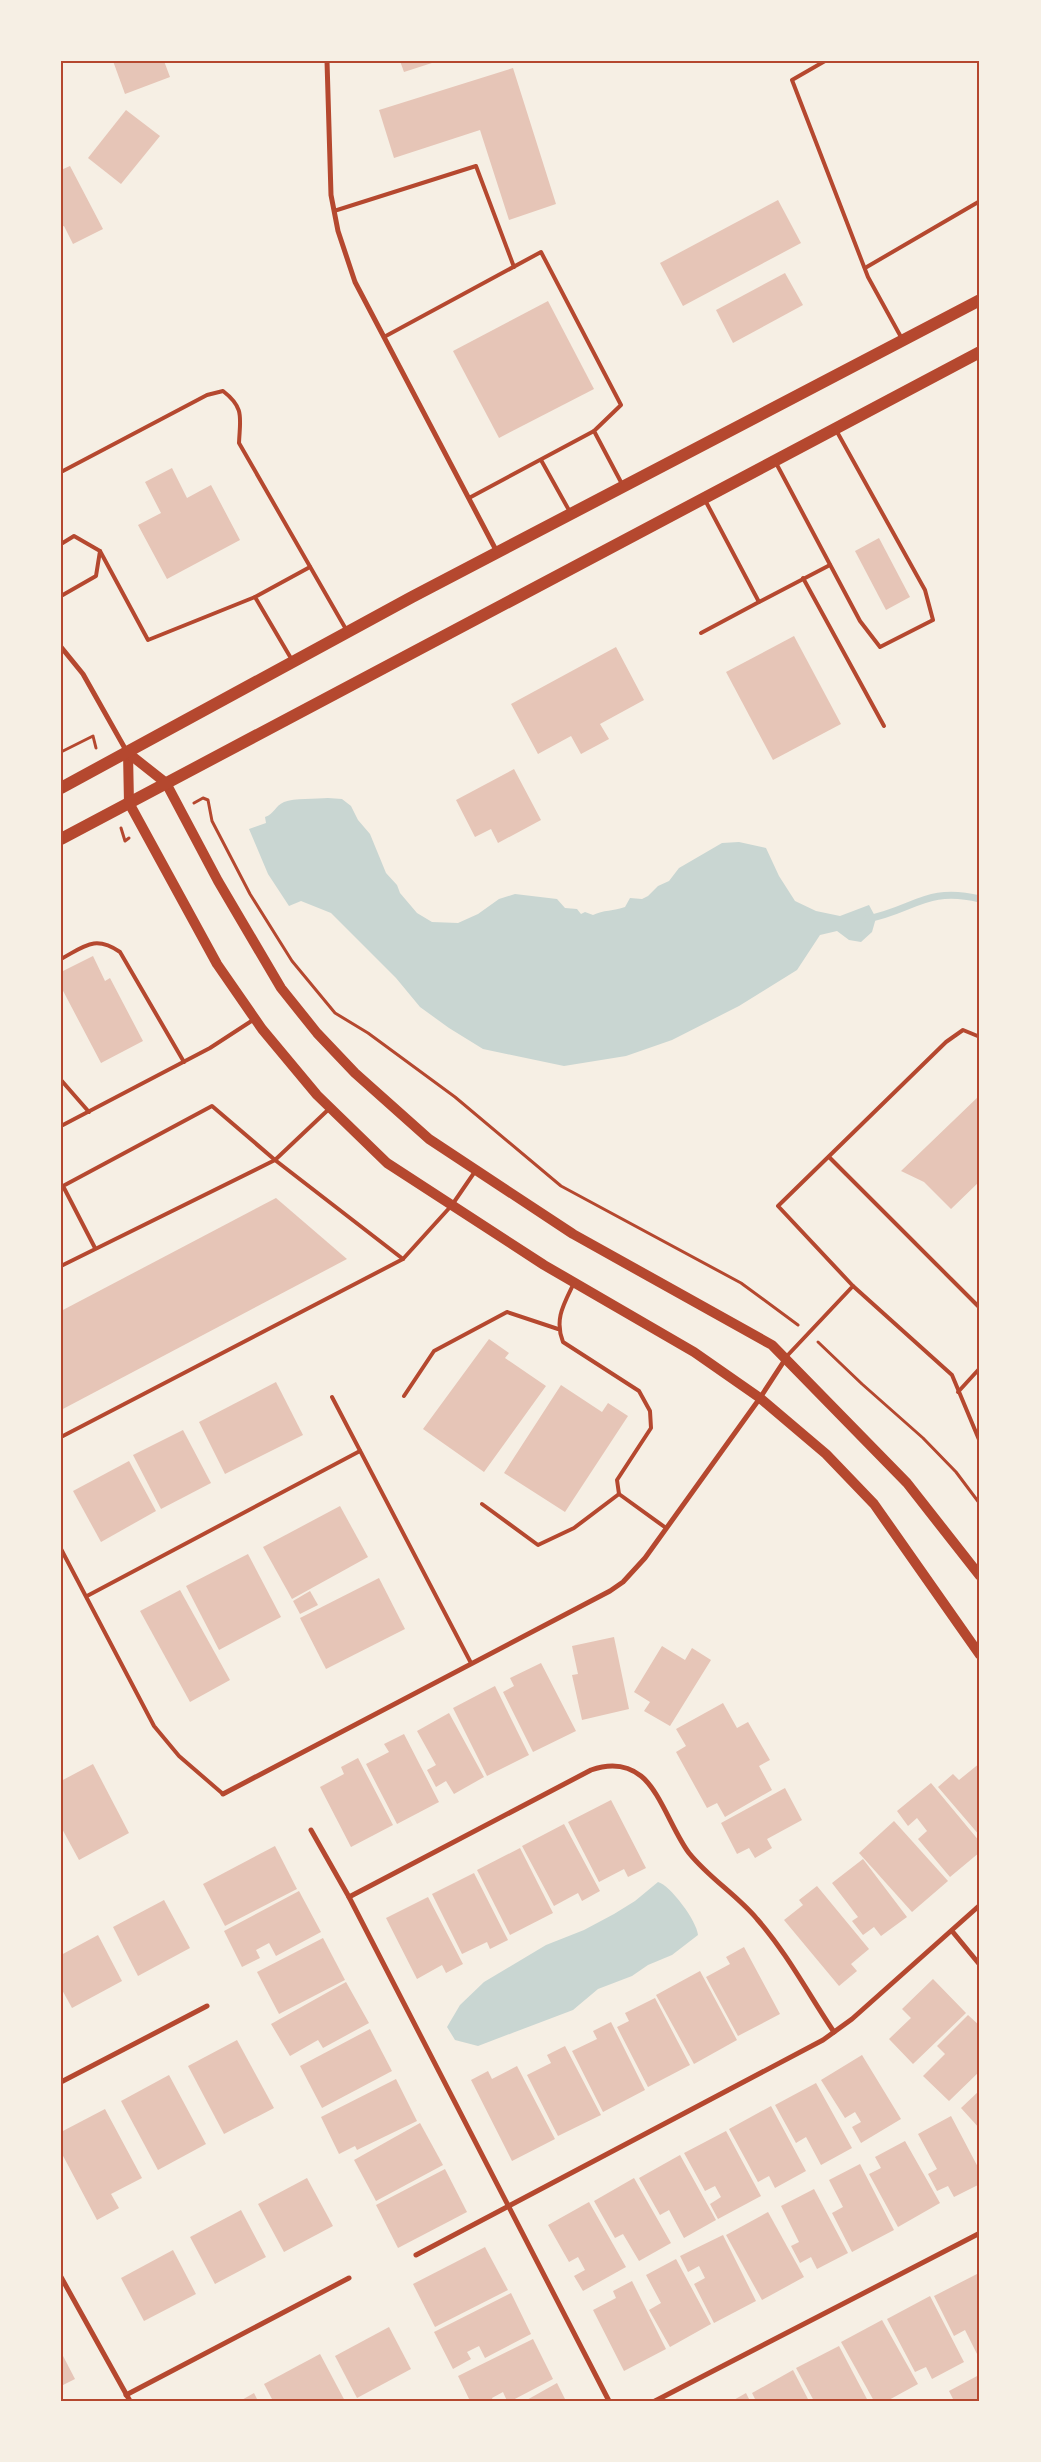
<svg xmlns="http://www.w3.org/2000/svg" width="1041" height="2462" font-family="'Source Sans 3',sans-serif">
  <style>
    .water { fill: #c9d6d2 }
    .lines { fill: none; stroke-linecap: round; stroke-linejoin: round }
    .stream { stroke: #c9d6d2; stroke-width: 7 }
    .building { fill: #e6c5b7 }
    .path { stroke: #b5482f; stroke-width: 3 }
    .service { stroke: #b5482f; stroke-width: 4 }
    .minor { stroke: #b5482f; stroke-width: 5 }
    .secondary { stroke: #b5482f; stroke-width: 10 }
    .primary { stroke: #b5482f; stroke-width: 12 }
    .neatline { fill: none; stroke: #b5482f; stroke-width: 2 }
  </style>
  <rect width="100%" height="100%" fill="#f6efe4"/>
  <g class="water">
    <path d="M328,798l14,1 9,7 7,14 12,14 16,39 11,12 3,8 17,20 15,9 26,1 20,-9 21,-15 16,-5 42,5 8,9 12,1 4,5 4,-2 8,3c10,-5 21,-4 32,-8l5,-9 12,1 6,-3 10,-10 11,-5 10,-13 43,-25 17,-1 27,6 13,28 16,25 21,10 24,5 29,-11 7,13 -4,14 -11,10 -12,-2 -12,-9 -17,4 -23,35 -58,36 -67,34 -46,16 -62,10 -81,-17 -34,-21 -29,-21 -24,-29 -65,-65 -30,-12 -12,5 -21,-32 -19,-45 17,-6 -1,-6c9,-3 10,-11 19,-15 10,-4 32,-3 44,-4z"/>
    <path d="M658,1882c12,3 39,39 40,53l-26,20 -24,10 -16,11 -34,13 -25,21 -95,36 -23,-6 -8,-13 13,-22 24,-23 62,-37 38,-15 30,-16 21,-13z"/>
  </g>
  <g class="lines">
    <path class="stream" d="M867,919c47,-9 59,-33 113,-20"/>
  </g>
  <g class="building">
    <path d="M113,61h51l6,16 -45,17z"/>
    <path d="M400,61h34l1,1 -31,10z"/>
    <path d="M513,68l43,136 -47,16 -29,-90 -86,28 -15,-48z"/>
    <path d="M126,110l34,26 -39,48 -33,-26z"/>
    <path d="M70,166l33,63 -30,15 -9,-18 -3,1v-57z"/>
    <path d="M778,200l23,43 -118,63 -23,-43z"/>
    <path d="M785,273l18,32 -70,38 -17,-33z"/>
    <path d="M548,301l46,88 -95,49 -46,-87z"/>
    <path d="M172,468l15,30 24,-13 29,55 -73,39 -29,-54 23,-12 -16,-31z"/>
    <path d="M879,538l31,59 -24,13 -31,-59z"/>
    <path d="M794,636l47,88 -68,36 -47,-88z"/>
    <path d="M616,647l28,53 -44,24 9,15 -28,15 -10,-18 -33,18 -27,-50z"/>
    <path d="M514,769l27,51 -43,23 -7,-14 -16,8 -19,-37z"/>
    <path d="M93,956l12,25 5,-3 33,63 -42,22 -40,-76v-15z"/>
    <path d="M980,1095v86l-29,28 -27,-27 -23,-11z"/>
    <path d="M276,1198l71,61 -286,151v-99z"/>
    <path d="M489,1339l20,14 -4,5 41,28 -62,86 -61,-43z"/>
    <path d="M276,1382l27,53 -78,39 -26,-52z"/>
    <path d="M561,1385l41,27 6,-9 20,13 -63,96 -61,-39z"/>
    <path d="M183,1430l28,53 -50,26 -28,-54z"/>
    <path d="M129,1461l27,50 -55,31 -28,-51z"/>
    <path d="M340,1506l28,51 -76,42 -29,-52z"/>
    <path d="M248,1554l33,63 -62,33 -33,-64z"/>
    <path d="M379,1578l26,51 -79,40 -26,-51z"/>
    <path d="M180,1590l50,90 -40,22 -50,-91z"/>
    <path d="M310,1591l8,14 -18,9 -7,-13z"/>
    <path d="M614,1637l15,72 -47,11 -10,-45 6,-1 -6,-28z"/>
    <path d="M662,1646l23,14 7,-12 19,12 -41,66 -26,-15 6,-9 -16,-10z"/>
    <path d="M541,1663l35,68 -43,21 -30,-60 11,-6 -4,-8z"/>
    <path d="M495,1686l34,69 -42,21 -34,-68z"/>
    <path d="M723,1703l14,25 11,-6 22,38 -11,6 13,24 -47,27 -8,-14 -10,5 -31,-56 10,-6 -10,-17z"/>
    <path d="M449,1713l35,64 -30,17 -8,-13 -10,6 -9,-17 9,-5 -19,-34z"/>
    <path d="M404,1734l35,68 -42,22 -31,-60 23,-12 -5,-8z"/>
    <path d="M358,1758l35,67 -42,22 -31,-60 24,-13 -3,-7z"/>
    <path d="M980,1763v73l-42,-49 15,-13 6,6z"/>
    <path d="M93,1764l36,69 -50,27 -18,-33v-46z"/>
    <path d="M931,1783l49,59v10l-30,25 -32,-38 9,-8 -10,-13 -9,8 -11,-15z"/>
    <path d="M785,1788l17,32 -35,19 5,9 -17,10 -6,-10 -12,6 -16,-31z"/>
    <path d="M611,1800l35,68 -18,9 -4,-8 -25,13 -31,-60z"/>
    <path d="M894,1821l54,60 -36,31 -53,-59z"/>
    <path d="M564,1824l36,67 -18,10 -4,-8 -24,13 -32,-60z"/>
    <path d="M275,1846l22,43 -72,37 -22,-42z"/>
    <path d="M520,1848l33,65 -43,22 -33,-65z"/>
    <path d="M863,1859l44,58 -26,19 -7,-9 -11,8 -11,-14 6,-4 -26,-34z"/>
    <path d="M474,1873l34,67 -18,9 -3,-7 -25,12 -30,-60z"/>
    <path d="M817,1886l52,63 -18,15 6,7 -18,15 -55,-66 19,-15 -4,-5z"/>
    <path d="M299,1891l22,41 -45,24 -7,-13 -13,7 4,8 -18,9 -18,-36z"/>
    <path d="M428,1897l35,67 -17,9 -4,-8 -25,14 -31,-61z"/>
    <path d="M164,1900l26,48 -52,28 -25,-49z"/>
    <path d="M98,1935l24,46 -50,27 -11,-20v-33z"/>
    <path d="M323,1938l22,42 -66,34 -22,-42z"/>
    <path d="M744,1947l36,67 -42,22 -32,-59 24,-13 -4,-7z"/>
    <path d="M700,1971l37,69 -43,24 -38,-69z"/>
    <path d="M933,1979l33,34 -53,51 -24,-25 22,-21 -9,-9z"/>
    <path d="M346,1982l23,41 -46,25 -5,-8 -28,16 -19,-32z"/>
    <path d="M655,1998l35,67 -42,22 -31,-60 12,-6 -4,-8z"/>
    <path d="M968,2015l12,11v45l-31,30 -26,-25 22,-22 -8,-8z"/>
    <path d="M611,2022l34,68 -42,22 -31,-61 25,-12 -4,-8z"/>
    <path d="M370,2029l22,42 -70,37 -22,-42z"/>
    <path d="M237,2040l37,68 -50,26 -36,-68z"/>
    <path d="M565,2046l36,69 -43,21 -31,-61 24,-12 -4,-8z"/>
    <path d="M862,2055l39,64 -40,24 -9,-16 9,-5 -6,-10 -10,6 -24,-38z"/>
    <path d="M517,2066l38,73 -43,22 -41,-81 17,-9 4,8z"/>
    <path d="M169,2075l37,69 -48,26 -37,-69z"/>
    <path d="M396,2079l21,42 -60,29 -2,-4 -16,8 -18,-37z"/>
    <path d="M816,2083l36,65 -31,17 -15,-28 -10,6 -21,-38z"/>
    <path d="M980,2090v39l-19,-21z"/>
    <path d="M771,2106l35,65 -31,17 -6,-12 -11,6 -29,-53z"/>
    <path d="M105,2109l37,69 -31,16 8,14 -22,12 -36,-68v-20z"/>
    <path d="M951,2116l29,55v13l-26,13 -6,-11 -11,5 -9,-17 9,-5 -19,-35z"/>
    <path d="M420,2123l23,42 -67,36 -22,-41z"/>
    <path d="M726,2131l35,65 -43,23 -8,-15 11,-7 -6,-11 -10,5 -21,-38z"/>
    <path d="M905,2141l35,62 -42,24 -29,-53 12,-6 -6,-11z"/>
    <path d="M680,2155l36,65 -32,18 -15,-28 -9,5 -21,-37z"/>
    <path d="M860,2164l34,66 -42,22 -20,-39 11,-6 -14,-27z"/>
    <path d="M445,2169l22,43 -69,36 -22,-43z"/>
    <path d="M307,2178l26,48 -49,26 -26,-48z"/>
    <path d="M634,2178l37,65 -32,18 -16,-27 -8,4 -21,-37z"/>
    <path d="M814,2189l34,64 -31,16 -6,-12 -11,6 -9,-17 8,-4 -18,-36z"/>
    <path d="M589,2202l37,65 -43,24 -9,-15 11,-6 -7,-13 -9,5 -21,-37z"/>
    <path d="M241,2210l25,47 -51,27 -25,-47z"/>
    <path d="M768,2212l36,65 -42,23 -36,-65z"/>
    <path d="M723,2235l33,66 -42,22 -20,-39 11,-6 -6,-12 -11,6 -8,-16z"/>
    <path d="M485,2247l23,43 -73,37 -22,-43z"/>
    <path d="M173,2250l23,44 -52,27 -23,-43z"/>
    <path d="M676,2259l35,65 -41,23 -21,-37 12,-7 -15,-28z"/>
    <path d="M977,2274l3,6 -2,76 -13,-26 -11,6 -20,-40z"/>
    <path d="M632,2281l34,68 -42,22 -31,-61 23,-12 -3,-7z"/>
    <path d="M511,2293l20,41 -46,24 -6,-12 -12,6 4,7 -18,10 -19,-37z"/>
    <path d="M930,2296l34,66 -32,17 -6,-12 -11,5 -28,-53z"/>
    <path d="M882,2320l36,64 -31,17h-13l-33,-59z"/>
    <path d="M389,2327l22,42 -54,29 -22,-42z"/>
    <path d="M533,2339l20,40 -42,22h-4l-4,-9 -11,6 1,3h-23l-12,-25z"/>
    <path d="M839,2346l29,55h-54l-18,-33z"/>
    <path d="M61,2352l14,27 -14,7z"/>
    <path d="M320,2354l25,47h-72l-9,-17z"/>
    <path d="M793,2370l16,31h-53l-4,-8z"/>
    <path d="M979,2375l1,26h-26l-5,-10z"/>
    <path d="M557,2383l9,18h-41z"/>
    <path d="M254,2393l4,8h-18z"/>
    <path d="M746,2393l4,8h-18z"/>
  </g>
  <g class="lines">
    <g class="path">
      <path d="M61,752l32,-16 3,12"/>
      <path d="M194,803l9,-5 5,2 4,21 38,73 42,67 43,52 33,20 87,64 106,89 180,97 57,42"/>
      <path d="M121,828l4,13 4,-3"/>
      <path d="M818,1342l44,42 61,54 33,34 24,32"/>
    </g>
    <g class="service">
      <path d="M825,61l-33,19 76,197 33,60"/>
      <path d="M334,211l142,-45 38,101"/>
      <path d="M865,268l115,-67"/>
      <path d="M384,337l157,-85 80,153 -27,26 28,53"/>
      <path d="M541,460l29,52"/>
      <path d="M776,463l84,158 20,26 53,-27 -8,-30 -89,-160"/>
      <path d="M61,472l146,-77 16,-4c22,17 17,27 16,52l108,188"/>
      <path d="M469,498l125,-67"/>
      <path d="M705,500l54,102 71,-37"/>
      <path d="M61,544l13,-8 26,15 -4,25 -35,20"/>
      <path d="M100,551l48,89 107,-43"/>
      <path d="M803,578l81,148"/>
      <path d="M701,633l58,-31"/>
      <path d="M292,660l-37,-63 55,-30"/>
      <path d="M61,959c24,-13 34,-24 59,-7l64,110"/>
      <path d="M61,1080l28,32"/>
      <path d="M61,1126l149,-78 43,-28"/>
      <path d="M829,1157l151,151"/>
      <path d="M95,1248l-32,-62 149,-80 63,54 128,99 49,-54 24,-35"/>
      <path d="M61,1266l214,-106 55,-52"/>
      <path d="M574,1283c-10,21 -20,36 -11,59l76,49 11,20 1,17 -34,52 2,14 47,34"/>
      <path d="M853,1286l99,89 28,67"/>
      <path d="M786,1357l67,-71 -75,-80 168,-164 17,-12 17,7"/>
      <path d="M958,1392l22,-24"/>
      <path d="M404,1396l30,-45 73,-39 51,17"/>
      <path d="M332,1397l139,266"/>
      <path d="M61,1437l342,-178"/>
      <path d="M482,1504l56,41 36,-17 45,-34"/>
      <path d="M61,1549l93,177 25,30 44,38"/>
      <path d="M87,1596l273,-145"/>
    </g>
    <g class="minor">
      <path d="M327,61l4,134 7,36 17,51 142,270"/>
      <path d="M61,647l22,27 44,78"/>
      <path d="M223,1794l387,-203 13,-9 22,-24 115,-160 26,-40"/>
      <path d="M311,1830l38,67 260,504"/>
      <path d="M349,1897l242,-127c17,-6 35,-6 50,6 19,15 32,56 48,77 20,25 48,42 68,66 30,34 52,76 77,113"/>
      <path d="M952,1931l28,34"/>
      <path d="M61,2082l146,-76"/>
      <path d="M416,2255l407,-215 29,-21 128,-114"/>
      <path d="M61,2277l69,124"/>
      <path d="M126,2395l223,-117"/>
      <path d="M655,2401l325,-168"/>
    </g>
    <g class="secondary">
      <path d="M128,753l1,50 88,161 45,65 55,66 70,68 157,102 150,87 66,46 66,56 48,50 106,151"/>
      <path d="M128,753l38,30 52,98 63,107 36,45 38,40 74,66 144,95 199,111 135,138 73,93"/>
    </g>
    <g class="primary">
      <path d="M61,788l351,-191 568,-297"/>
      <path d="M61,839l919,-487"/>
    </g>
  </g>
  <rect width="1041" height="2462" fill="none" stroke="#f6efe4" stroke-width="125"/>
  <rect x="62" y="62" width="916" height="2338" class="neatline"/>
</svg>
